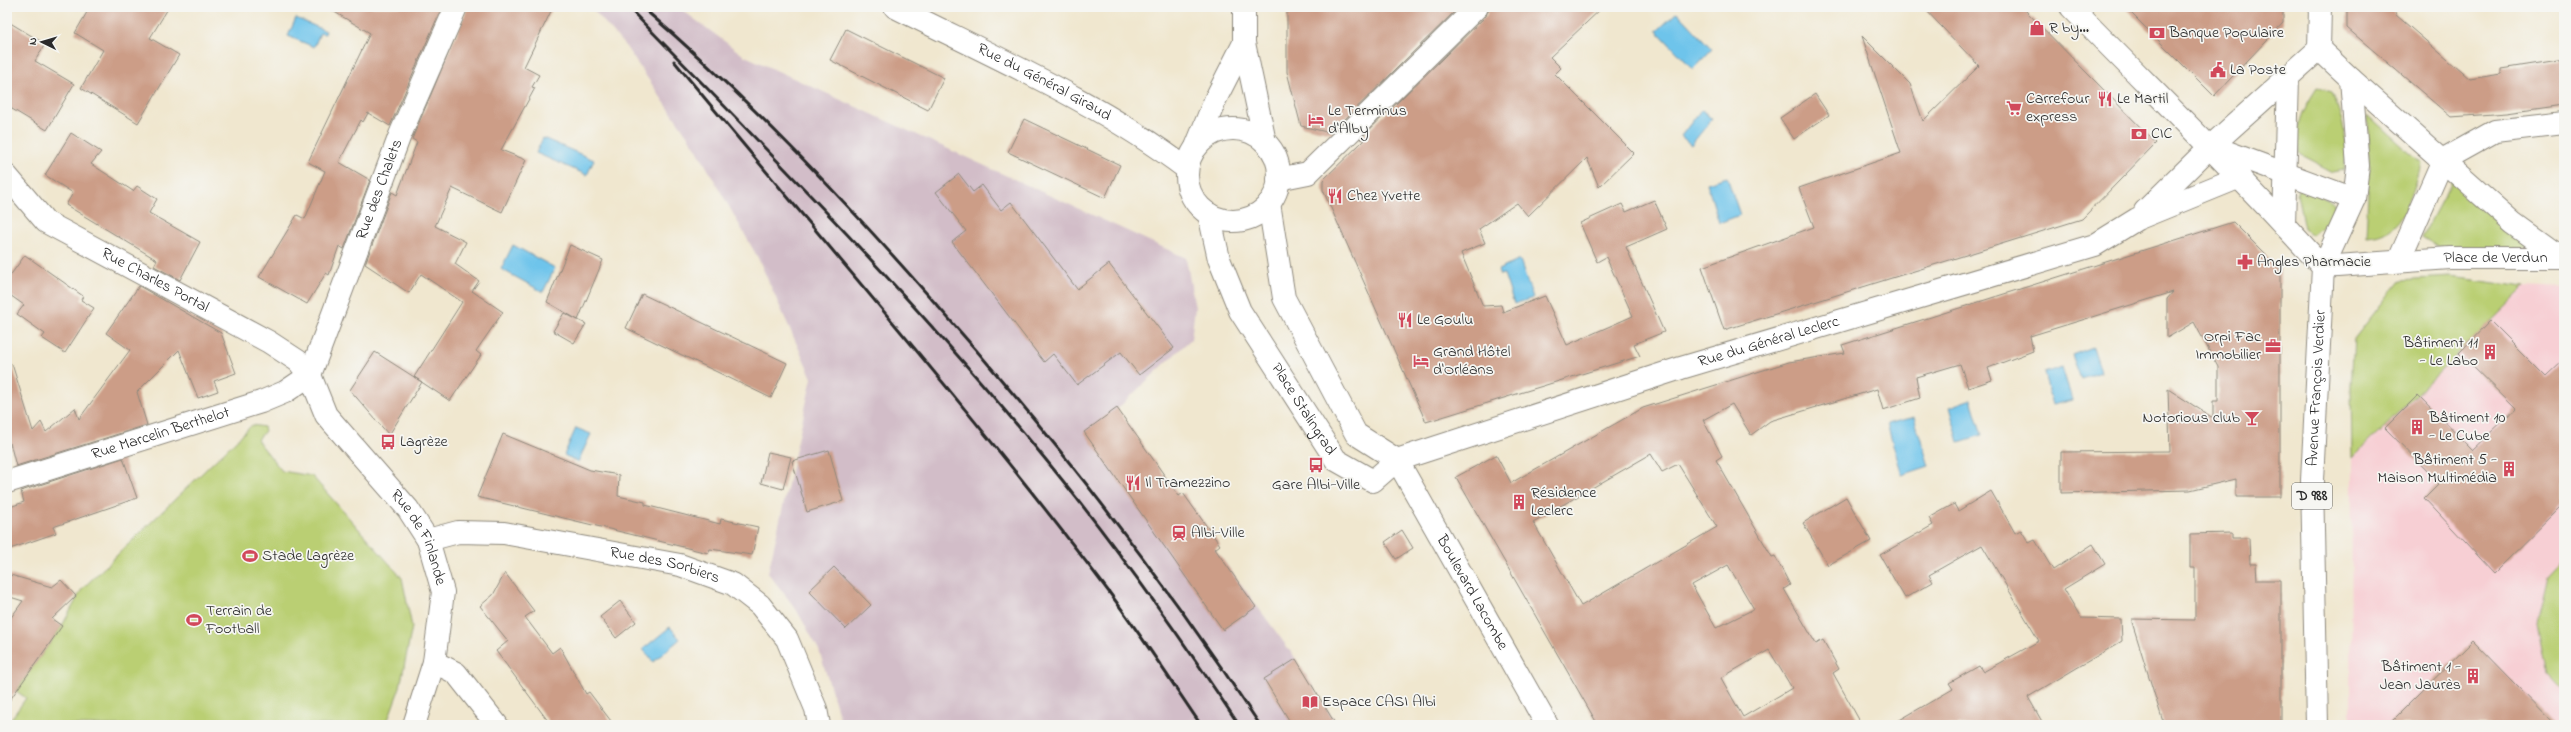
<svg xmlns="http://www.w3.org/2000/svg" width="2571" height="732" font-family="'Indie Flower',sans-serif">
  <style>
    .built { fill: #f7cfd4 }
    .industrial { fill: #d2bdc8 }
    .green { fill: #bacf73; stroke: #727d4f }
    .water { fill: #6ec4eb; stroke: #4c788b }
    .building { fill: #cc9d87; fill-rule: evenodd }
    .lines { fill: none; stroke-linecap: round; stroke-linejoin: round }
    .street-casing { stroke: #8e897d; stroke-width: 24 }
    .secondary-casing { stroke: #8e897d; stroke-width: 24 }
    .primary-casing { stroke: #8e897d; stroke-width: 24 }
    .street { stroke: #fff; stroke-width: 22 }
    .secondary { stroke: #fff; stroke-width: 22 }
    .primary { stroke: #fff; stroke-width: 22 }
    .rail { stroke: #2b2b2b; stroke-width: 3 }
    .labels { text-anchor: middle; dominant-baseline: central; stroke-width: 3.5; stroke-linejoin: round; paint-order: stroke }
    .shield { fill: #f6f6f2; stroke: #686867; stroke-width: 1 }
    .shield-label { font-size: 15px; font-weight: bold; fill: #2b2b2b }
    .poi-label { font-size: 16px; fill: #2b2b2b; stroke: #f6f6f2; text-anchor: start }
    .street-label { font-size: 16px; fill: #2b2b2b; stroke: #f6f6f2 }
  </style>
  <rect width="100%" height="100%" fill="#f6f6f2"/>
  <filter id="ink" filterUnits="userSpaceOnUse"><feTurbulence type="fractalNoise" baseFrequency=".025" numOctaves="2"/><feDisplacementMap in="SourceGraphic" scale="8" xChannelSelector="R" yChannelSelector="G"/><feConvolveMatrix kernelMatrix="1 2 1 2 8 2 1 2 1" color-interpolation-filters="sRGB"/></filter>
  <filter id="wash" filterUnits="userSpaceOnUse"><feTurbulence type="fractalNoise" baseFrequency=".012" numOctaves="4" result="noise"/><feDisplacementMap in="SourceGraphic" scale="16" xChannelSelector="R" yChannelSelector="G"/><feGaussianBlur stdDeviation="0.9" result="paint"/><feColorMatrix in="noise" values="0 0 0 0 0 0 0 0 0 0 0 0 0 0 0 0 0 1.4 0 .05"/><feComposite in="paint" operator="in"/></filter>
  <g filter="url(#wash)">
    <rect width="100%" height="100%" fill="#f0e7cf"/>
    <path class="built" d="M2526,287l38,2v436h-213l1,-267z"/>
    <path class="industrial" d="M591,7h87l65,48 443,203 9,50 -4,31 -74,70 62,87 4,-3 37,52 -5,4 81,110 38,61 -8,5h-484l-23,-75 -23,-41 -28,-36 44,-195 -54,-120 -62,-110 -70,-101z"/>
    <g class="green">
      <path d="M2317,88l15,4c9,25 19,50 12,78l-11,2 -34,-18c-3,-31 2,-41 18,-66z"/>
      <path d="M2368,115l53,48c-4,20 -16,60 -36,70 -5,3 -13,3 -19,4l3,-66z"/>
      <path d="M2453,179l80,71 -95,-3 -16,-10z"/>
      <path d="M2300,186l34,17 3,11 -24,21 -9,-6 -7,-35z"/>
      <path d="M2450,277l76,10 -174,171 -1,-72 3,-47 46,-59z"/>
      <path d="M252,425l12,2 1,4 -8,9 25,31 30,5 90,102 10,49 -12,60 -14,38h-379l19,-27 -10,-7 46,-65 20,-37z"/>
      <path d="M2564,557v135l-17,-18 -10,-53 11,-47z"/>
    </g>
    <g class="water">
      <path d="M1677,12l35,37 -19,20 -36,-38z"/>
      <path d="M296,18l30,13 -1,3 -5,-1 -6,14 -26,-11z"/>
      <path d="M1701,110l11,9 -21,26 -10,-9z"/>
      <path d="M543,138l51,22 -7,15 -51,-22z"/>
      <path d="M1727,177l13,38 -21,8 -12,-40z"/>
      <path d="M513,245l42,23 -12,24 -42,-23z"/>
      <path d="M1520,260l13,38 -19,6 -10,-30 -4,1 -2,-5z"/>
      <path d="M2093,347l8,25 -20,7 -9,-24z"/>
      <path d="M2062,367l10,33 -20,5 -8,-32z"/>
      <path d="M1971,399l11,36 -23,7 -10,-35z"/>
      <path d="M1914,417l15,49 -27,9 -15,-51z"/>
      <path d="M576,428l15,6 -13,28 -14,-7z"/>
      <path d="M670,627l10,12 -27,23 -10,-13z"/>
    </g>
    <g id="blocks">
      <g class="building">
        <path d="M90,7h79l-19,31 29,17 -41,68 -57,-35 22,-38 -28,-17z"/>
        <path d="M326,7h116l-52,119 -22,-13 -5,9 -2,-2 -22,42 31,18 -26,69 -5,-3 -10,29 -3,-2 -19,31 -48,-27 38,-62 8,4 20,-48 -17,-9 62,-129z"/>
        <path d="M468,7h85l-29,60 15,8 -7,12 3,1 -34,62 25,10 -24,52 -50,-24 -17,38 31,16 -11,22 24,17 -7,10 31,21 -27,39 5,4 -31,46 -36,-24 48,-75 -41,-28 -12,19 -44,-29 27,-72 5,3 20,-53 -5,-3z"/>
        <path d="M1287,7h172l-128,126 -30,-7 -14,-54z"/>
        <path d="M1489,7h114l-53,50 11,11 -6,6 79,79 -35,34 -12,-29 -59,58 -11,-13 -38,26 6,14 -24,10 22,53 18,-1 2,7 42,-16 22,49 66,-29 -27,-59 -9,5 -17,-39 42,-19 4,8 28,-12 13,29 -41,18 38,85 -30,12 6,12 -214,66 -103,-232v-10l41,-40 -4,-1 126,-123z"/>
        <path d="M1923,7h99l134,136 -74,76 -358,111 -22,-63 112,-40 -15,-39 102,-35 -39,-117 48,48 13,37 56,-55z"/>
        <path d="M2125,7h158v16l-69,73z"/>
        <path d="M2347,7h46l3,8 74,64 31,-5v-5l63,-10v46l-57,8 -56,4 -104,-89z"/>
        <path d="M7,21l38,23 -10,17 39,23 -27,46 -40,-24z"/>
        <path d="M846,29l98,49 -16,32 -98,-50z"/>
        <path d="M1815,94l14,21 -35,24 -14,-21z"/>
        <path d="M1024,119l96,46 -15,33 -97,-46z"/>
        <path d="M71,133l30,19 -10,12 42,27 4,-5 20,13 -8,14 51,29 -20,38 -26,-14 3,-6 -91,-55 7,-12 -28,-18z"/>
        <path d="M959,174l14,18 9,-7 19,25 10,-8 66,87 32,-25 65,84 -35,27 -18,-23 -44,33 -24,-31 -9,8 -92,-120 14,-11 -30,-39z"/>
        <path d="M2233,222l47,47v228h-44v-18l-46,11 -129,3v-41l109,-1 -2,-62 45,29v-17h5v-34l-24,-45 -27,16v-39l6,-7 -143,44 3,15 -45,17 4,12 -24,8 -8,-24 -44,13 4,21 -37,12 -6,-21 -107,32 -19,14 -19,-31 -29,16 19,36 -6,4 56,97 3,-1 15,29 -6,4 32,55 7,-4 16,29 -6,4 29,52h-264l-142,-248 40,-22 15,28 132,-75 146,-46 56,-9 -3,-8zM1651,454l11,18 16,-8 39,63 -136,79 -48,-84zM1728,565l26,44 -38,19 -24,-43zM1769,650l23,38 -49,29 -22,-39z"/>
        <path d="M570,245l33,15 -25,60 -31,-18z"/>
        <path d="M25,255l58,41 -2,4 13,8 -29,45 -23,-15 3,-4 -28,-20 7,-9 -17,-12v-13z"/>
        <path d="M139,286l82,47 15,40 -22,8 4,10 -20,7 -19,-48 -42,42 10,33 -131,41 -6,-23 -3,1v-79l5,-1 21,67 8,-9 5,10 29,-24 4,11 51,-69 -24,-17z"/>
        <path d="M642,294l145,69 -16,35 -145,-70z"/>
        <path d="M564,313l22,11 -12,19 -21,-12z"/>
        <path d="M2490,321l56,56 18,-17v144l-70,69 -70,-75 15,-15 -54,-55 33,-33 54,55 34,-32 9,-10 -56,-55z"/>
        <path d="M375,352l47,30 -33,53 -39,-45z"/>
        <path d="M1117,408l62,88 4,-3 37,52 -5,4 41,58 -33,23 -139,-198z"/>
        <path d="M503,434l87,36 29,5 -1,21 27,6v3l75,19 1,-5 37,8 -6,28 -42,-6 -2,4 -231,-56z"/>
        <path d="M829,450l14,51 -36,11 -15,-51z"/>
        <path d="M768,452l23,5 -8,32 -22,-6z"/>
        <path d="M123,458l14,40 -84,29 3,6 -49,17v-42l17,-6 -3,-11z"/>
        <path d="M1991,491l24,42 6,-3 8,13 6,-3 18,30 40,-26 12,20 -41,25 17,29 40,1 1,22 -94,56 16,28h-153l62,-36 -4,-6 30,-17 4,6 56,-31 -57,-96 -53,30 4,7 -28,16 -25,-43 53,-30 -4,-7 25,-14 4,7z"/>
        <path d="M1846,497l25,44 -43,24 -25,-42z"/>
        <path d="M1402,530l11,18 -17,11 -11,-17z"/>
        <path d="M2232,533v5h17l1,26h6l1,16h24v145h-117l-33,-106 64,1v-52h-5v-34z"/>
        <path d="M834,567l37,38 -25,24 -37,-38z"/>
        <path d="M505,573l29,38 -9,6 27,36 8,-6 26,47 3,-2 25,33h-63l-55,-74 12,-10 -28,-35 13,-11z"/>
        <path d="M7,574l45,13 9,-7 15,16 -24,23 10,7 -55,78v-81l16,-22 -16,-5z"/>
        <path d="M620,601l16,21 -20,16 -16,-21z"/>
        <path d="M2473,641l82,84h-167l28,-28z"/>
        <path d="M1296,659l40,66h-44l-28,-46z"/>
      </g>
    </g>
  </g>
  <g filter="url(#ink)">
    <use href="#blocks" fill-opacity="0" stroke="#8e897d" stroke-width="1"/>
    <g class="lines">
      <defs>
        <g id="street">
          <path d="M2443,160l52,-29 69,-8"/>
          <path d="M1278,179l30,-6 169,-166"/>
          <path d="M2145,211l66,-65"/>
          <path id="s1" d="M1397,460l284,-92 414,-123 42,-26 103,-42"/>
          <path id="s2" d="M7,482l254,-80 24,-10 25,-17"/>
          <path id="s3" d="M428,540l30,-8 46,1 176,32 53,19 27,21 27,34 29,70 3,16"/>
          <path d="M434,662l22,11 41,52"/>
        </g>
        <g id="secondary">
          <path id="s4" d="M895,7c99,50 204,95 292,162"/>
          <path d="M1244,7v36l21,99"/>
          <path d="M2071,7c71,73 144,143 213,218"/>
          <path d="M2351,79l162,144 47,34"/>
          <circle cx="1233" cy="175" r="46"/>
          <path d="M2211,146l77,-69"/>
          <path d="M1196,147l20,-49 28,-55"/>
          <path id="s5" d="M7,176l39,46 223,120 29,19 12,14 16,40 82,94 20,31 15,52 -9,70 -20,63"/>
          <path id="s6" d="M1269,203l15,95 72,136 41,26 150,265"/>
          <path id="s7" d="M1209,214l10,45 21,52 96,149 37,21 24,-21"/>
          <path d="M2399,260l44,-100"/>
          <path id="s8" d="M2323,267l127,-9h114"/>
          <path id="s9" d="M310,375l90,-240 56,-128"/>
        </g>
        <g id="primary">
          <path d="M2319,49l-31,28 -4,148 39,42"/>
          <path d="M2319,49l1,-42"/>
          <path d="M2211,146l143,53"/>
          <path id="s10" d="M2317,725l-5,-245 11,-213 31,-68 4,-33 -7,-87 -32,-30"/>
        </g>
      </defs>
      <use href="#street" class="street-casing"/>
      <use href="#secondary" class="secondary-casing"/>
      <use href="#primary" class="primary-casing"/>
      <use href="#street" class="street"/>
      <use href="#secondary" class="secondary"/>
      <use href="#primary" class="primary"/>
      <g class="rail">
        <path d="M628,7c140,144 282,287 409,442 73,88 139,181 202,276"/>
        <path d="M642,7c103,88 196,186 286,288 121,136 232,278 332,430"/>
        <path d="M674,61c146,177 297,348 435,531 32,43 62,89 92,133"/>
      </g>
    </g>
  </g>
  <defs>
    <symbol id="shop-bare" viewBox="-9 -9 18 18"><path d="M-5-2.5h2.3a2.7 3.5 0 0 1 5.4 0H5L5.5 6h-11ZM-1.5-2.5h3a1.5 2.3 0 0 0-3 0Z" fill="#d1495b" stroke="#f6f6f2" stroke-width="2.5" paint-order="stroke"/></symbol>
    <symbol id="bank-bare" viewBox="-9 -9 18 18"><path d="M-6-4H6V4H-6ZM0-2.3a2.3 2.3 0 1 0 0 4.6a2.3 2.3 0 1 0 0-4.6Z" fill="#d1495b" stroke="#f6f6f2" stroke-width="2.5" paint-order="stroke"/></symbol>
    <symbol id="civic-bare" viewBox="-9 -9 18 18"><path d="M-.6-6.5H3V-4.5H.6V-3L4-1V1h2V6H-6V1h2V-1L-.6-3ZM-1.2 2.5V6h2.4V2.5Z" fill="#d1495b" stroke="#f6f6f2" stroke-width="2.5" paint-order="stroke"/></symbol>
    <symbol id="restaurant-bare" viewBox="-9 -9 18 18"><path d="M-5-6h1v4h1v-4h1v4h1v-4h1v5L-1.5 .5V6h-2V.5L-5-1ZM5-6V6H3V1.5H1.5Q1.5-4 5-6Z" fill="#d1495b" stroke="#f6f6f2" stroke-width="2.5" paint-order="stroke"/></symbol>
    <symbol id="supermarket-bare" viewBox="-9 -9 18 18"><path d="M-6-5.5h2.5l.6 2H6L4.5 2H-2.5L-4.4-4H-6ZM-1.5 3.2a1.3 1.3 0 1 0 .1 0ZM3 3.2a1.3 1.3 0 1 0 .1 0Z" fill="#d1495b" stroke="#f6f6f2" stroke-width="2.5" paint-order="stroke"/></symbol>
    <symbol id="hotel-bare" viewBox="-9 -9 18 18"><path d="M-6-4.5h1.5V1H6V5H4.5V3h-9V5H-6ZM-4 0a1.8 1.8 0 1 1 3.6 0ZM.5 0V-2.5h3Q6-2.5 6 0Z" fill="#d1495b" stroke="#f6f6f2" stroke-width="2.5" paint-order="stroke"/></symbol>
    <symbol id="pharmacy-bare" viewBox="-9 -9 18 18"><path d="M-2-6h4v4h4v4h-4v4h-4v-4h-4v-4h4Z" fill="#d1495b" stroke="#f6f6f2" stroke-width="2.5" paint-order="stroke"/></symbol>
    <symbol id="office-bare" viewBox="-9 -9 18 18"><path d="M-6-3h4V-5.5h4V-3h4V5H-6ZM-1-4.5V-3h2v-1.5ZM-6 0V1H6V0Z" fill="#d1495b" stroke="#f6f6f2" stroke-width="2.5" paint-order="stroke"/></symbol>
    <symbol id="building-bare" viewBox="-9 -9 18 18"><path d="M-4-6H4V6H1V3H-1V6H-4ZM-2.5-4.3h1.7v1.8h-1.7ZM.8-4.3h1.7v1.8H.8ZM-2.5-1h1.7V.8h-1.7ZM.8-1h1.7V.8H.8Z" fill="#d1495b" stroke="#f6f6f2" stroke-width="2.5" paint-order="stroke"/></symbol>
    <symbol id="bar-bare" viewBox="-9 -9 18 18"><path d="M-6-5H6L.8 .8V4.5H3.5V6h-7V4.5H-.8V.8Z" fill="#d1495b" stroke="#f6f6f2" stroke-width="2.5" paint-order="stroke"/></symbol>
    <symbol id="bus-bare" viewBox="-9 -9 18 18"><path d="M-5-6H5V4H4V6H2V4H-2V6H-4V4H-5ZM-3.5-4V0h7V-4ZM-3.5 1.2v1.5H-2V1.2ZM2 1.2v1.5H3.5V1.2Z" fill="#d1495b" stroke="#f6f6f2" stroke-width="2.5" paint-order="stroke"/></symbol>
    <symbol id="station-bare" viewBox="-9 -9 18 18"><path d="M-3-6H3Q5-6 5-4V2Q5 4 3 4L4.5 6H3L1.5 4h-3L-3 6H-4.5L-3 4Q-5 4-5 2V-4Q-5-6-3-6ZM-3.5-4v3h7v-3ZM-3.5 1v1.5H-2V1ZM2 1v1.5H3.5V1Z" fill="#d1495b" stroke="#f6f6f2" stroke-width="2.5" paint-order="stroke"/></symbol>
    <symbol id="stadium-bare" viewBox="-9 -9 18 18"><path d="M0-5a6.5 5 0 1 0 0 10a6.5 5 0 1 0 0-10ZM-3.5-1.8h7v3.6h-7Z" fill="#d1495b" stroke="#f6f6f2" stroke-width="2.5" paint-order="stroke"/></symbol>
    <symbol id="library-bare" viewBox="-9 -9 18 18"><path d="M-6-4Q-3-5.5-.7-3.5V5Q-3 3-6 4ZM6-4Q3-5.5 .7-3.5V5Q3 3 6 4Z" fill="#d1495b" stroke="#f6f6f2" stroke-width="2.5" paint-order="stroke"/></symbol>
  </defs>
  <g fill-rule="evenodd">
    <use href="#shop-bare" x="2026" y="17" width="22" height="22"/>
    <use href="#bank-bare" x="2146" y="22" width="22" height="22"/>
    <use href="#civic-bare" x="2207" y="59" width="22" height="22"/>
    <use href="#restaurant-bare" x="2094" y="88" width="22" height="22"/>
    <use href="#supermarket-bare" x="2003" y="97" width="22" height="22"/>
    <use href="#hotel-bare" x="1305" y="109" width="22" height="22"/>
    <use href="#bank-bare" x="2128" y="123" width="22" height="22"/>
    <use href="#restaurant-bare" x="1324" y="185" width="22" height="22"/>
    <use href="#pharmacy-bare" x="2234" y="251" width="22" height="22"/>
    <use href="#restaurant-bare" x="1394" y="309" width="22" height="22"/>
    <use href="#office-bare" x="2262" y="335" width="22" height="22"/>
    <use href="#building-bare" x="2479" y="341" width="22" height="22"/>
    <use href="#hotel-bare" x="1410" y="350" width="22" height="22"/>
    <use href="#bar-bare" x="2241" y="407" width="22" height="22"/>
    <use href="#building-bare" x="2406" y="416" width="22" height="22"/>
    <use href="#bus-bare" x="377" y="431" width="22" height="22"/>
    <use href="#bus-bare" x="1305" y="454" width="22" height="22"/>
    <use href="#building-bare" x="2498" y="458" width="22" height="22"/>
    <use href="#restaurant-bare" x="1122" y="472" width="22" height="22"/>
    <use href="#building-bare" x="1508" y="491" width="22" height="22"/>
    <use href="#station-bare" x="1168" y="522" width="22" height="22"/>
    <use href="#stadium-bare" x="239" y="545" width="22" height="22"/>
    <use href="#stadium-bare" x="183" y="609" width="22" height="22"/>
    <use href="#building-bare" x="2462" y="665" width="22" height="22"/>
    <use href="#library-bare" x="1299" y="691" width="22" height="22"/>
  </g>
  <g class="labels">
    <rect class="shield" x="2292" y="483" width="40" height="26" rx="3"/>
    <g class="shield-label">
      <text x="2312" y="496">D 988</text>
    </g>
    <g class="poi-label">
      <text x="2049" y="28">R by...</text>
      <text x="2169" y="33">Banque Populaire</text>
      <text x="2230" y="70">La Poste</text>
      <text x="2026" y="99">Carrefour<tspan x="2026" dy="18">express</tspan></text>
      <text x="2117" y="99">Le Martil</text>
      <text x="1328" y="111">Le Terminus<tspan x="1328" dy="18">d'Alby</tspan></text>
      <text x="2151" y="134">CIC</text>
      <text x="1347" y="196">Chez Yvette</text>
      <text x="2257" y="262">Angles Pharmacie</text>
      <text x="1417" y="320">Le Goulu</text>
      <text x="2261" y="337" text-anchor="end">Orpi Fac<tspan x="2261" dy="18">Immobilier</tspan></text>
      <text x="2478" y="343" text-anchor="end">Bâtiment 11<tspan x="2478" dy="18">- Le Labo</tspan></text>
      <text x="1433" y="352">Grand Hôtel<tspan x="1433" dy="18">d'Orléans</tspan></text>
      <text x="2240" y="418" text-anchor="end">Notorious club</text>
      <text x="2429" y="418">Bâtiment 10<tspan x="2429" dy="18">- Le Cube</tspan></text>
      <text x="400" y="442">Lagrèze</text>
      <text x="2497" y="460" text-anchor="end">Bâtiment 5 -<tspan x="2497" dy="18">Maison Multimédia</tspan></text>
      <text x="1145" y="483">Il Tramezzino</text>
      <text x="1316" y="485" text-anchor="middle">Gare Albi-Ville</text>
      <text x="1531" y="493">Résidence<tspan x="1531" dy="18">Leclerc</tspan></text>
      <text x="1191" y="533">Albi-Ville</text>
      <text x="262" y="556">Stade Lagrèze</text>
      <text x="206" y="611">Terrain de<tspan x="206" dy="18">Football</tspan></text>
      <text x="2461" y="667" text-anchor="end">Bâtiment 1 -<tspan x="2461" dy="18">Jean Jaurès</tspan></text>
      <text x="1322" y="702">Espace CASI Albi</text>
    </g>
    <g class="street-label">
      <text stroke="none"><textPath href="#s4" startOffset="167">Rue du Général Giraud</textPath></text>
      <text stroke="none"><textPath href="#s9" startOffset="198">Rue des Chalets</textPath></text>
      <text stroke="none"><textPath href="#s8" startOffset="173">Place de Verdun</textPath></text>
      <text stroke="none"><textPath href="#s5" startOffset="184">Rue Charles Portal</textPath></text>
      <text stroke="none"><textPath href="#s1" startOffset="390">Rue du Général Leclerc</textPath></text>
      <text stroke="none"><textPath href="#s10" startOffset="337">Avenue François Verdier</textPath></text>
      <text stroke="none"><textPath href="#s7" startOffset="219">Place Stalingrad</textPath></text>
      <text stroke="none"><textPath href="#s2" startOffset="161">Rue Marcelin Berthelot</textPath></text>
      <text stroke="none"><textPath href="#s5" startOffset="565">Rue de Finlande</textPath></text>
      <text stroke="none"><textPath href="#s3" startOffset="241">Rue des Sorbiers</textPath></text>
      <text stroke="none"><textPath href="#s6" startOffset="451">Boulevard Lacombe</textPath></text>
    </g>
  </g>
  <rect width="2571" height="732" fill="none" stroke="#f6f6f2" stroke-width="24"/>
  <g transform="translate(42 42) rotate(275)" stroke="#f6f6f2" stroke-width="3" paint-order="stroke">
  <path d="M0-3L7 15L0 10L-7 15Z" fill="#2b2b2b"/>
  <text y="-6" font-size="11" font-weight="bold" text-anchor="middle" fill="#2b2b2b">N</text>
  </g>
</svg>
